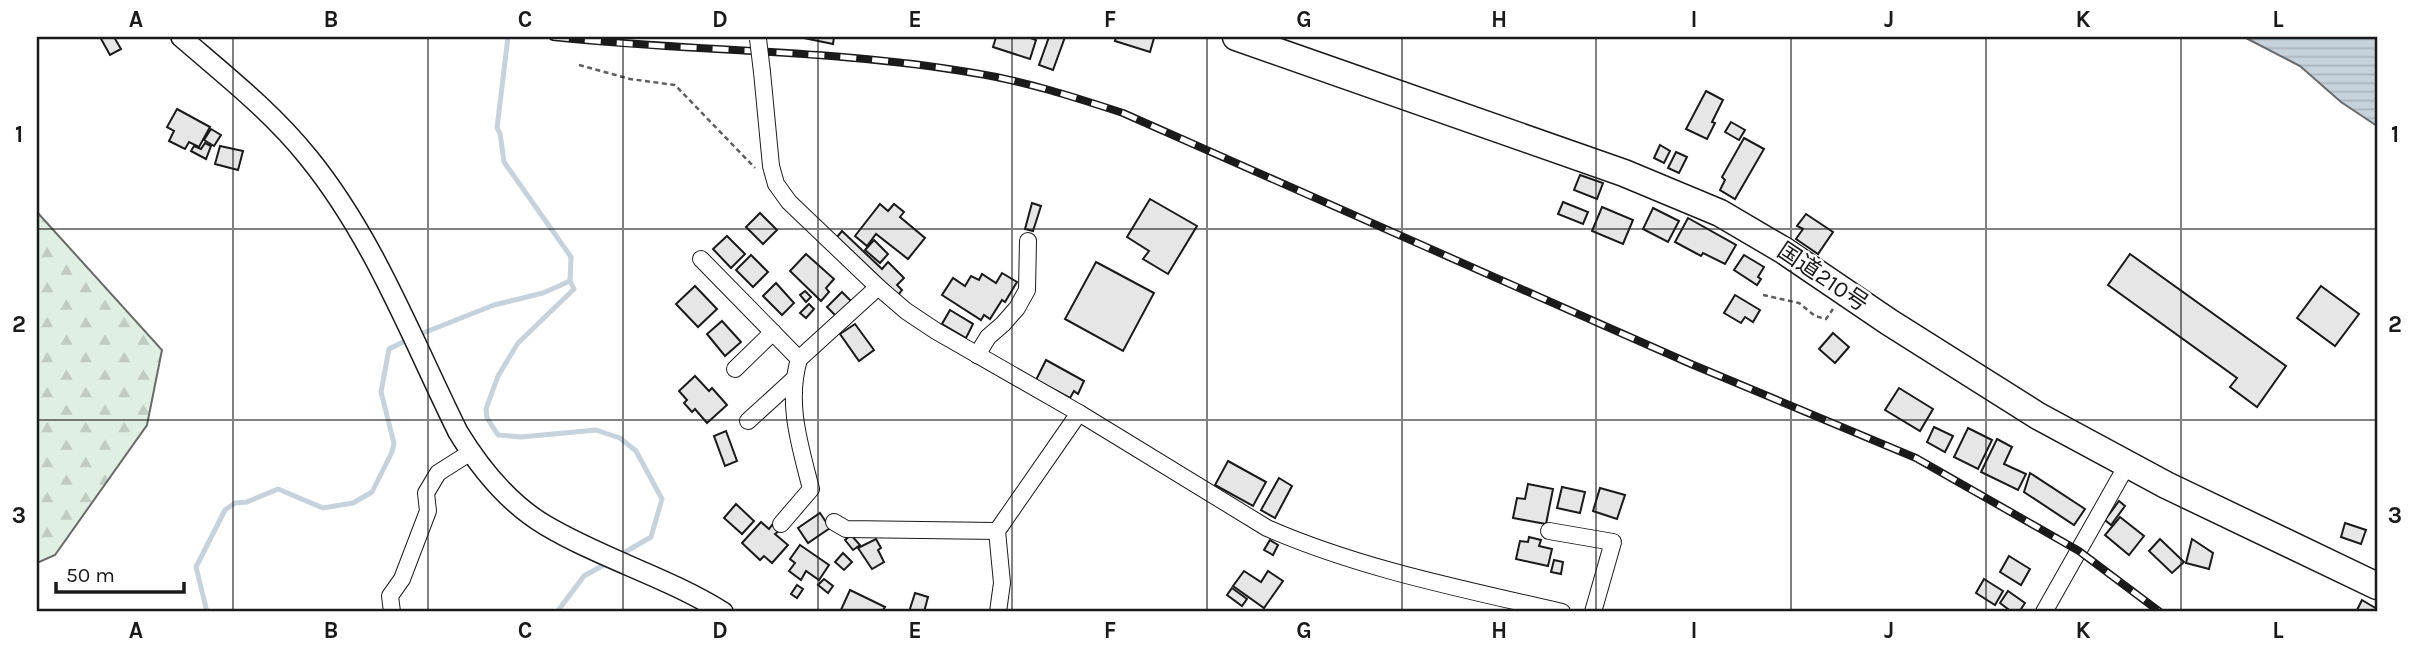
<svg xmlns="http://www.w3.org/2000/svg" width="2414" height="649" font-family="Karla,'Noto Sans JP',sans-serif">
  <style>
    .forest { fill: url(#forest-firs); stroke: #6a6a6a; stroke-width: 2 }
    .water { fill: url(#water-rules); stroke: #6a6a6a; stroke-width: 2 }
    .lines { fill: none; stroke-linecap: round; stroke-linejoin: round }
    .stream { stroke: #c6d2dc; stroke-width: 5 }
    .building { fill: #e6e6e6; stroke: #1a1a1a; stroke-width: 2 }
    .minor-casing { stroke: #1a1a1a; stroke-width: 18 }
    .tertiary-casing { stroke: #1a1a1a; stroke-width: 22 }
    .trunk-casing { stroke: #1a1a1a; stroke-width: 29 }
    .path { stroke: #5f5f5f; stroke-width: 2.5; stroke-dasharray: 5 3.5; stroke-linecap: butt }
    .minor { stroke: #fff; stroke-width: 16 }
    .tertiary { stroke: #fff; stroke-width: 19 }
    .trunk { stroke: #fff; stroke-width: 26 }
    .rail-casing { stroke: #1a1a1a; stroke-width: 8 }
    .rail { stroke: #fff; stroke-width: 5; stroke-dasharray: 16; stroke-linecap: butt }
    .minor-bridge-casing { stroke: #1a1a1a; stroke-width: 18; stroke-linecap: butt }
    .minor-bridge { stroke: #fff; stroke-width: 16 }
    .grid { fill: none; stroke: #1a1a1a; stroke-width: 2; stroke-opacity: 0.55 }
    .labels { text-anchor: middle; dominant-baseline: central; stroke-width: 5; stroke-linejoin: round; paint-order: stroke }
    .street-label { font-size: 23px; fill: #1a1a1a; stroke: #fff }
    .neatline { fill: none; stroke: #1a1a1a; stroke-width: 2.5 }
    .grid-label { font-size: 23px; text-anchor: middle; font-weight: bold; fill: #1a1a1a }
  </style>
  <defs>
    <pattern id="forest-firs" width="22" height="20" patternUnits="userSpaceOnUse" patternTransform="scale(1.75)"><rect width="22" height="20" fill="#e0efe3"/><path d="M5 1l3.5 6h-7zM16 11l3.5 6h-7z" fill="#c0ccc2"/></pattern>
    <pattern id="water-rules" width="6" height="5" patternUnits="userSpaceOnUse" patternTransform="scale(1.75)"><rect width="6" height="5" fill="#c6d2dc"/><path d="M0 2.5h6" fill="none" stroke="#aab4bc"/></pattern>
  </defs>
  <rect width="100%" height="100%" fill="#fff"/>
  <path class="forest" d="M37,212l125,138 -15,75 -92,130 -18,8z"/>
  <path class="water" d="M2244,37h133v89l-36,-24 -41,-36z"/>
  <g class="lines">
    <g class="stream">
      <path d="M508,37l-11,91 3,5 4,29 67,95 -1,24 4,8 -56,54 -20,33 -12,33 1,9 11,17 23,2 75,-7 24,8 16,13 26,48 -11,38 -31,18"/>
      <path d="M418,335l76,-30 49,-12 27,-12"/>
      <path d="M207,612l-11,-45 29,-57 10,-7 12,-1 31,-13 45,19 30,-5 19,-11 20,-40 2,-9 -13,-51 8,-43 20,-10"/>
      <path d="M557,612l27,-36 25,-14"/>
    </g>
  </g>
  <g class="building">
    <path d="M100,37h14l7,12 -11,6z"/>
    <path d="M799,37h35l-1,7z"/>
    <path d="M996,37h32l8,3 -6,19 -37,-12z"/>
    <path d="M1049,37h16l-12,33 -14,-5z"/>
    <path d="M1116,37h33l5,1 -4,14 -35,-11z"/>
    <path d="M1706,91l17,9 -11,22 3,1 -8,16 -21,-10z"/>
    <path d="M177,109l33,18 -11,20 -10,-5 -4,7 -16,-8 5,-10 -7,-4z"/>
    <path d="M1731,122l14,8 -6,10 -14,-8z"/>
    <path d="M211,129l10,6 -7,11 -10,-6z"/>
    <path d="M1744,138l20,11 -29,50 -15,-9 5,-10 -3,-3z"/>
    <path d="M205,143l6,3 -5,13 -15,-8 3,-5 7,3z"/>
    <path d="M1660,145l10,6 -6,12 -10,-5z"/>
    <path d="M220,146l23,5 -5,19 -23,-6z"/>
    <path d="M1676,152l11,5 -8,16 -11,-5z"/>
    <path d="M1580,175l23,8 -6,16 -23,-9z"/>
    <path d="M1150,199l47,27 -29,48 -25,-15 6,-8 -22,-14z"/>
    <path d="M1563,202l25,10 -5,12 -25,-10z"/>
    <path d="M1032,203l9,3 -8,25 -8,-2z"/>
    <path d="M880,204l8,7 6,-7 10,8 -4,5 25,21 -17,21 -32,-25 -9,12 -12,-10z"/>
    <path d="M1602,207l31,13 -10,24 -31,-13z"/>
    <path d="M1653,208l26,13 -11,21 -25,-13z"/>
    <path d="M760,213l17,17 -14,14 -17,-17z"/>
    <path d="M1806,214l27,18 -15,22 -22,-15 7,-10 -6,-3z"/>
    <path d="M1688,218l48,27 -11,19 -22,-11 -2,3 -26,-14z"/>
    <path d="M842,231l40,38 6,-7 16,16 -7,7 5,5 -4,5 -61,-58z"/>
    <path d="M727,236l18,18 -14,14 -18,-19z"/>
    <path d="M874,240l14,14 -8,9 -15,-13z"/>
    <path d="M806,254l28,25 -8,9 3,4 -8,9 -31,-30z"/>
    <path d="M2130,254l156,112 -29,41 -27,-20 7,-9 -129,-93z"/>
    <path d="M751,255l17,17 -15,15 -17,-17z"/>
    <path d="M1744,255l20,12 -6,10 3,2 -4,6 -23,-15z"/>
    <path d="M1096,262l58,31 -31,58 -58,-32z"/>
    <path d="M1002,273l15,9 -12,20 -3,-2 -12,19 -6,-4 -3,5 -39,-25 11,-17 12,8 6,-10 8,4 3,-6 14,9z"/>
    <path d="M776,283l18,20 -12,12 -19,-19z"/>
    <path d="M695,286l22,23 -19,18 -22,-23z"/>
    <path d="M2321,286l38,28 -24,32 -38,-28z"/>
    <path d="M805,291l6,6 -5,5 -6,-7z"/>
    <path d="M842,292l10,10 -15,15 -10,-10z"/>
    <path d="M1735,295l25,15 -7,12 -8,-5 -4,6 -17,-10z"/>
    <path d="M809,304l5,5 -8,9 -6,-5z"/>
    <path d="M950,310l23,14 -7,14 -24,-14z"/>
    <path d="M722,321l19,21 -16,14 -18,-22z"/>
    <path d="M855,324l19,26 -15,11 -19,-27z"/>
    <path d="M1833,333l16,14 -14,16 -16,-14z"/>
    <path d="M1046,360l38,21 -6,13 -4,-3 -4,7 -34,-18z"/>
    <path d="M695,376l14,15 3,-3 15,17 -20,18 -12,-14 -3,3 -8,-9 3,-3 -8,-9z"/>
    <path d="M1899,388l34,21 -13,22 -35,-21z"/>
    <path d="M1934,427l19,9 -8,16 -18,-10z"/>
    <path d="M1968,428l24,12 -14,29 -24,-12z"/>
    <path d="M726,431l11,30 -12,5 -11,-30z"/>
    <path d="M1997,439l15,8 -8,17 22,10 -8,16 -37,-18z"/>
    <path d="M1228,461l38,21 -13,24 -38,-21z"/>
    <path d="M2030,473l55,36 -11,16 -50,-33z"/>
    <path d="M1279,478l13,8 -17,32 -14,-8z"/>
    <path d="M1528,484l25,5 -7,35 -33,-6 4,-20 8,1z"/>
    <path d="M1562,487l23,5 -5,21 -23,-5z"/>
    <path d="M1600,488l25,7 -8,24 -24,-8z"/>
    <path d="M2119,501l6,5 -14,19 -6,-5z"/>
    <path d="M736,504l18,17 -12,13 -18,-16z"/>
    <path d="M820,513l10,15 -22,15 -10,-15z"/>
    <path d="M2120,517l24,19 -15,19 -24,-20z"/>
    <path d="M761,522l8,7 3,-4 7,6 -4,3 13,11 -16,18 -8,-7 -4,4 -18,-17z"/>
    <path d="M2345,523l21,7 -5,14 -20,-7z"/>
    <path d="M851,535l9,10 -7,5 -8,-10z"/>
    <path d="M1529,537l12,3 -2,6 13,3 -4,17 -32,-7 4,-18 8,1z"/>
    <path d="M876,539l5,9 -3,2 6,12 -12,7 -14,-21z"/>
    <path d="M2160,539l24,23 -12,11 -23,-22z"/>
    <path d="M2192,539l21,14 -4,16 -23,-6z"/>
    <path d="M1270,540l8,5 -5,10 -9,-5z"/>
    <path d="M800,545l29,20 -10,15 -13,-9 -5,9 -12,-9 6,-8 -5,-4z"/>
    <path d="M843,553l9,9 -8,8 -9,-8z"/>
    <path d="M2009,556l21,13 -9,16 -21,-13z"/>
    <path d="M1554,560l9,2 -2,12 -10,-2z"/>
    <path d="M1244,571l17,11 7,-11 15,10 -19,27 -31,-22z"/>
    <path d="M824,579l9,7 -5,7 -10,-8z"/>
    <path d="M1984,579l19,12 -8,14 -19,-12z"/>
    <path d="M797,585l6,4 -6,9 -6,-4z"/>
    <path d="M1232,588l15,11 -5,7 -15,-11z"/>
    <path d="M850,590l35,17 -3,5h-42z"/>
    <path d="M2008,591l17,12 -6,9h-7l-12,-9z"/>
    <path d="M915,593l13,4 -4,15h-15z"/>
    <path d="M2362,600l15,9v3h-21z"/>
  </g>
  <g class="lines">
    <defs>
      <g id="minor">
        <path d="M762,72l9,94 5,18 13,18 89,85 28,24 30,20 143,82 188,115c94,41 196,61 295,84"/>
        <path d="M701,259l98,100 79,-72"/>
        <path d="M977,355l11,-18 15,-13 14,-16 10,-18 1,-49"/>
        <path d="M735,369l38,-37"/>
        <path d="M748,421l46,-42"/>
        <path d="M834,522l12,7 151,2"/>
        <path d="M781,524l30,-35c-11,-44 -25,-85 -12,-130"/>
        <path d="M1549,531l64,11 -20,70"/>
        <path d="M392,612l-2,-16 12,-17 26,-68 -2,-18 12,-20 33,-21"/>
        <path d="M998,612l4,-29 -5,-52 82,-118"/>
        <path d="M2044,612l83,-147"/>
      </g>
      <path id="tertiary" d="M181,37c44,38 90,74 127,120 66,81 104,182 150,275 22,36 50,71 87,93 57,34 122,52 178,87"/>
      <path id="trunk" d="M1236,37l388,136 96,40 63,37 106,72 149,94 128,69 211,101"/>
    </defs>
    <use href="#minor" class="minor-casing"/>
    <use href="#tertiary" class="tertiary-casing"/>
    <use href="#trunk" class="trunk-casing"/>
    <g class="path">
      <path d="M579,65l51,14 45,6 80,83"/>
      <path d="M1763,295l36,8 16,13 11,3 7,-10"/>
    </g>
    <use href="#minor" class="minor"/>
    <use href="#tertiary" class="tertiary"/>
    <use href="#trunk" class="trunk"/>
    <defs>
      <path id="rail" d="M553,37c140,15 282,12 421,36 51,8 100,24 149,40l568,251 225,94 163,93 81,61"/>
    </defs>
    <use href="#rail" class="rail-casing"/>
    <use href="#rail" class="rail"/>
    <defs>
      <path id="minor-bridge" d="M758,39l4,33"/>
    </defs>
    <use href="#minor-bridge" class="minor-bridge-casing"/>
    <use href="#minor-bridge" class="minor-bridge"/>
  </g>
  <path class="grid" d="M233,37v575M428,37v575M623,37v575M818,37v575M1012,37v575M1207,37v575M1402,37v575M1596,37v575M1791,37v575M1986,37v575M2181,37v575M37,229h2340M37,420h2340"/>
  <g class="labels">
    <g class="street-label">
      <text transform="translate(1823 277) rotate(34)">国道210号</text>
    </g>
  </g>
  <rect width="2414" height="649" fill="none" stroke="#ffffff" stroke-width="77"/>
  <path d="M56 582v10h128v-10" fill="none" stroke="#1a1a1a" stroke-width="3.5"/>
  <text x="66" y="582" font-size="21" fill="#1a1a1a" stroke="#ffffff" stroke-width="5" paint-order="stroke">50 m</text>
  <rect x="38" y="38" width="2338" height="572" class="neatline"/>
  <g class="grid-label">
    <text x="136" y="27">A</text>
    <text x="331" y="27">B</text>
    <text x="525" y="27">C</text>
    <text x="720" y="27">D</text>
    <text x="915" y="27">E</text>
    <text x="1110" y="27">F</text>
    <text x="1304" y="27">G</text>
    <text x="1499" y="27">H</text>
    <text x="1694" y="27">I</text>
    <text x="1889" y="27">J</text>
    <text x="2083" y="27">K</text>
    <text x="2278" y="27">L</text>
    <text x="19" y="142">1</text>
    <text x="2395" y="142">1</text>
    <text x="19" y="332">2</text>
    <text x="2395" y="332">2</text>
    <text x="19" y="523">3</text>
    <text x="2395" y="523">3</text>
    <text x="136" y="638">A</text>
    <text x="331" y="638">B</text>
    <text x="525" y="638">C</text>
    <text x="720" y="638">D</text>
    <text x="915" y="638">E</text>
    <text x="1110" y="638">F</text>
    <text x="1304" y="638">G</text>
    <text x="1499" y="638">H</text>
    <text x="1694" y="638">I</text>
    <text x="1889" y="638">J</text>
    <text x="2083" y="638">K</text>
    <text x="2278" y="638">L</text>
  </g>
</svg>
